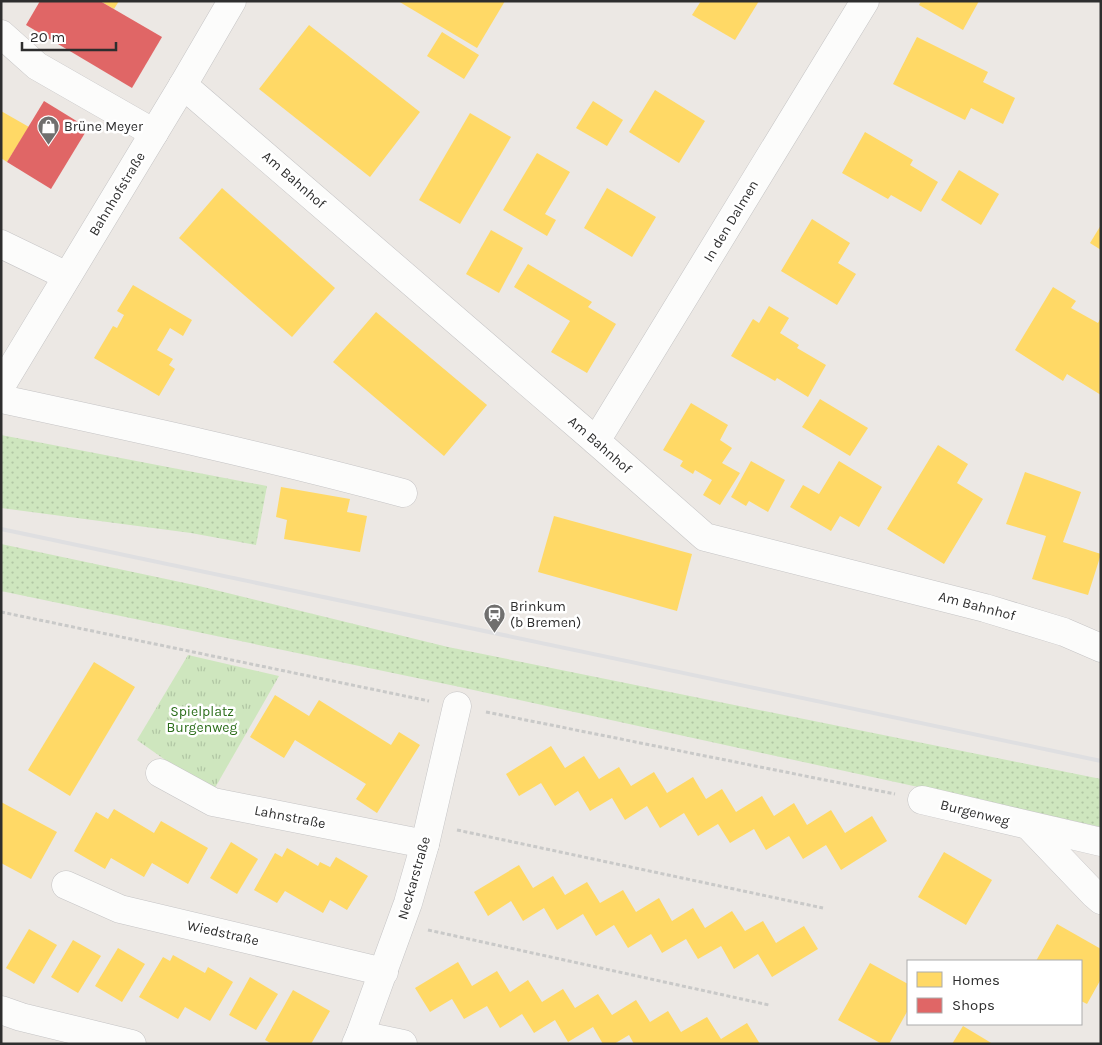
<svg xmlns="http://www.w3.org/2000/svg" width="1102" height="1045" font-family="Karla,sans-serif">
  <style>
    .grass { fill: url(#grass-dots) }
    .park { fill: url(#park-tufts) }
    .homes { fill: #ffd966 }
    .shops { fill: #e06666 }
    .lines { fill: none; stroke-linecap: round; stroke-linejoin: round }
    .minor-casing { stroke: #c5c4c5; stroke-width: 29 }
    .path { stroke: #c9c9c8; stroke-width: 3; stroke-dasharray: 4 2.5; stroke-linecap: butt }
    .minor { stroke: #fcfcfb; stroke-width: 28 }
    .rail { stroke: #dfdfe1; stroke-width: 4 }
    .labels { text-anchor: middle; dominant-baseline: central; stroke-width: 5; stroke-linejoin: round; paint-order: stroke }
    .poi-label { font-size: 14px; fill: #2e2e2e; stroke: #fff; text-anchor: start }
    .street-label { font-size: 14px; fill: #2e2e2e; stroke: #fff }
    .park-label { font-size: 14px; fill: #2c6e1b; stroke: #fff }
  </style>
  <defs>
    <pattern id="grass-dots" width="8" height="8" patternUnits="userSpaceOnUse" patternTransform="scale(1.25)"><rect width="8" height="8" fill="#cee6be"/><path d="M2 2h.1M6 6h.1" fill="none" stroke="#b1c6a4" stroke-width="1.8" stroke-linecap="round"/></pattern>
    <pattern id="park-tufts" width="24" height="20" patternUnits="userSpaceOnUse" patternTransform="scale(1.25)"><rect width="24" height="20" fill="#cee6be"/><path d="M3 7l-1-3M5 7V3M7 7l1-3M15 17l-1-3M17 17v-4M19 17l1-3" fill="none" stroke="#b1c6a4"/></pattern>
  </defs>
  <rect width="100%" height="100%" fill="#ece8e4"/>
  <g class="grass">
    <path d="M1,435l266,51 -11,59 -65,-12 -190,-25z"/>
    <path d="M1,544l198,42 249,61 653,132v48l-641,-140 -459,-96z"/>
  </g>
  <path class="park" d="M188,655l91,21 -67,117 -75,-53z"/>
  <g class="homes">
    <path d="M100,1h19l-5,8z"/>
    <path d="M398,1h107l-28,47z"/>
    <path d="M701,1h58l-24,39 -43,-25z"/>
    <path d="M921,1h58l-16,29 -44,-25z"/>
    <path d="M309,25l111,87 -50,65 -111,-88z"/>
    <path d="M442,32l37,23 -15,24 -37,-23z"/>
    <path d="M917,37l71,35 -5,10 32,16 -12,26 -32,-16 -6,12 -72,-36z"/>
    <path d="M655,90l50,31 -26,42 -50,-31z"/>
    <path d="M593,101l30,19 -16,26 -31,-18z"/>
    <path d="M1,111l28,16 -22,35 -6,-4z"/>
    <path d="M470,113l41,24 -51,87 -41,-24z"/>
    <path d="M865,132l48,28 -3,5 28,17 -17,30 -30,-17 -3,4 -46,-26z"/>
    <path d="M537,153l33,19 -25,42 11,6 -9,16 -44,-26z"/>
    <path d="M959,170l40,24 -18,31 -40,-25z"/>
    <path d="M222,188l113,100 -43,49 -113,-99z"/>
    <path d="M607,188l49,29 -24,40 -48,-29z"/>
    <path d="M812,219l38,24 -12,20 18,11 -19,31 -56,-34z"/>
    <path d="M1101,225v25l-11,-7z"/>
    <path d="M491,230l32,18 -24,45 -33,-19z"/>
    <path d="M528,264l64,38 -4,5 28,17 -29,49 -36,-21 19,-31 -56,-34z"/>
    <path d="M133,285l59,35 -9,16 -13,-8 -13,22 16,9 -4,6 6,4 -16,27 -65,-38 19,-32 4,2 7,-13 -7,-4z"/>
    <path d="M1053,287l23,14 -5,7 27,15 3,-6v78l-34,-21 -4,7 -48,-31z"/>
    <path d="M769,306l20,12 -9,15 19,12 -2,3 29,17 -18,32 -31,-19 -2,3 -44,-25 22,-37 6,4z"/>
    <path d="M376,312l111,93 -43,51 -111,-94z"/>
    <path d="M820,399l48,29 -18,28 -48,-29z"/>
    <path d="M691,403l37,22 -8,15 12,8 -10,15 18,10 -20,32 -17,-10 9,-15 -17,-10 -2,4 -13,-8 3,-5 -20,-11z"/>
    <path d="M938,445l30,19 -11,19 26,16 -39,65 -57,-35z"/>
    <path d="M751,461l34,19 -17,32 -19,-11 -3,5 -15,-9z"/>
    <path d="M839,461l43,26 -23,40 -19,-11 -9,15 -41,-24 13,-22 16,9z"/>
    <path d="M1025,472l56,20 -18,50 38,12 -13,41 -56,-16 14,-43 -40,-12z"/>
    <path d="M281,487l69,12 -3,13 20,4 -7,36 -76,-13 3,-19 -11,-3z"/>
    <path d="M554,516l138,38 -15,57 -139,-39z"/>
    <path d="M94,662l41,25 -65,109 -42,-26z"/>
    <path d="M275,695l34,21 10,-16 72,45 8,-13 21,13 -43,68 -21,-14 10,-15 -71,-44 -11,18 -34,-21z"/>
    <path d="M551,746l14,22 19,-12 15,23 20,-12 12,19 23,-14 13,21 26,-16 13,22 16,-10 14,23 26,-16 12,20 20,-13 13,22 24,-15 14,23 27,-17 15,25 -46,29 -15,-25 -23,14 -14,-23 -23,14 -12,-21 -24,14 -12,-19 -20,12 -14,-23 -24,15 -13,-22 -22,14 -13,-22 -22,13 -12,-20 -23,15 -14,-23 -22,13 -13,-22z"/>
    <path d="M1,802l56,30 -26,47 -30,-16z"/>
    <path d="M114,809l40,24 7,-12 47,27 -20,36 -36,-21 -8,14 -33,-19 -6,11 -31,-18 22,-39 12,7z"/>
    <path d="M231,842l27,17 -21,35 -27,-16z"/>
    <path d="M287,848l31,18 2,-4 10,5 6,-10 32,19 -21,34 -17,-10 -7,13 -38,-22 -8,12 -23,-13 21,-37 7,4z"/>
    <path d="M944,852l48,28 -26,45 -48,-28z"/>
    <path d="M519,865l14,23 20,-12 12,19 22,-13 13,21 23,-13 13,22 23,-14 13,23 21,-13 12,20 27,-17 13,20 18,-10 13,22 28,-17 14,23 -46,28 -14,-23 -24,15 -13,-23 -23,13 -12,-20 -24,14 -11,-19 -23,14 -14,-23 -18,11 -13,-22 -26,16 -13,-22 -21,13 -12,-20 -23,15 -14,-24z"/>
    <path d="M1057,924l44,25v30l-14,25 -6,-3v-40h-45z"/>
    <path d="M29,929l28,16 -23,39 -28,-16z"/>
    <path d="M73,940l28,16 -23,37 -27,-16z"/>
    <path d="M118,948l27,16 -23,38 -27,-16z"/>
    <path d="M173,955l32,18 3,-6 25,15 -23,39 -25,-14 -7,12 -39,-22 24,-40 7,4z"/>
    <path d="M458,962l14,24 25,-15 13,21 18,-12 14,22 21,-13 12,19 23,-14 14,21 24,-15 14,22 18,-11 13,21 26,-15 14,22 26,-16 13,21h-126l-5,-9 -15,9h-11l-10,-17 -25,15 -13,-22 -21,13 -12,-19 -22,14 -13,-22 -23,13 -12,-20 -22,13 -15,-24z"/>
    <path d="M870,963l38,21v26l-19,34h-7l-44,-24z"/>
    <path d="M250,977l28,17 -22,36 -27,-15z"/>
    <path d="M293,990l37,21 -19,33h-39l-7,-4z"/>
    <path d="M963,1026l30,18h-41z"/>
  </g>
  <g class="shops">
    <path d="M40,1h60l62,36 -30,51 -106,-63z"/>
    <path d="M44,101l44,27 -37,61 -44,-27z"/>
  </g>
  <g class="lines">
    <defs>
      <g id="minor">
        <path d="M1,34l36,32 117,67"/>
        <path d="M183,85l413,356 109,96 280,71 79,24 37,16"/>
        <path d="M1,244l66,32"/>
        <path d="M1,386l182,-301 49,-84"/>
        <path d="M1,399c135,29 269,58 402,94"/>
        <path d="M596,441l269,-440"/>
        <path d="M160,773l53,29 212,42"/>
        <path d="M922,800l179,42"/>
        <path d="M1029,826l65,68 7,6"/>
        <path d="M66,885l54,24 264,63"/>
        <path d="M1,1010l20,7 111,27"/>
        <path d="M360,1035l43,9"/>
        <path d="M356,1044l4,-9 48,-132 17,-59 32,-138"/>
      </g>
    </defs>
    <use href="#minor" class="minor-casing"/>
    <g class="path">
      <path d="M1,612l428,89"/>
      <path d="M486,712l409,82"/>
      <path d="M457,830l366,78"/>
      <path d="M428,930l341,75"/>
    </g>
    <use href="#minor" class="minor"/>
    <path class="rail" d="M1,529l1100,232"/>
  </g>
  <defs>
    <symbol id="shop-pin" viewBox="-11 -11 22 30"><path d="M0 17L-7.5 6A9.5 9.5 0 1 1 7.5 6Z" fill="#706f6e" stroke="#fff"/><path d="M-5-2.5h2.3a2.7 3.5 0 0 1 5.4 0H5L5.5 6h-11ZM-1.5-2.5h3a1.5 2.3 0 0 0-3 0Z" fill="#fff"/></symbol>
    <symbol id="station-pin" viewBox="-11 -11 22 30"><path d="M0 17L-7.5 6A9.5 9.5 0 1 1 7.5 6Z" fill="#706f6e" stroke="#fff"/><path d="M-3-6H3Q5-6 5-4V2Q5 4 3 4L4.5 6H3L1.5 4h-3L-3 6H-4.5L-3 4Q-5 4-5 2V-4Q-5-6-3-6ZM-3.5-4v3h7v-3ZM-3.5 1v1.5H-2V1ZM2 1v1.5H3.5V1Z" fill="#fff"/></symbol>
  </defs>
  <g fill-rule="evenodd">
    <use href="#shop-pin" x="36" y="114" width="25" height="34"/>
    <use href="#station-pin" x="482" y="602" width="25" height="34"/>
  </g>
  <g class="labels">
    <g class="poi-label">
      <text x="64" y="126">Brüne Meyer</text>
      <text x="510" y="606">Brinkum<tspan x="510" dy="16">(b Bremen)</tspan></text>
    </g>
    <g class="street-label">
      <text transform="translate(294 180) rotate(41)">Am Bahnhof</text>
      <text transform="translate(117 194) rotate(-59)">Bahnhofstraße</text>
      <text transform="translate(731 221) rotate(-59)">In den Dalmen</text>
      <text transform="translate(600 445) rotate(41)">Am Bahnhof</text>
      <text transform="translate(977 606) rotate(15)">Am Bahnhof</text>
      <text transform="translate(975 813) rotate(14)">Burgenweg</text>
      <text transform="translate(290 817) rotate(11)">Lahnstraße</text>
      <text transform="translate(414 878) rotate(-74)">Neckarstraße</text>
      <text transform="translate(223 933) rotate(13)">Wiedstraße</text>
    </g>
    <g class="park-label">
      <text x="202" y="711">Spielplatz<tspan x="202" dy="16">Burgenweg</tspan></text>
    </g>
  </g>
  <rect width="1102" height="1045" fill="none" stroke="#2e2e2e" stroke-width="5"/>
  <rect x="907" y="960" width="175" height="65" fill="#ffffff" stroke="#ababab"/>
  <rect x="917" y="972" width="25" height="15" fill="#ffd966" stroke="#ababab"/>
  <text x="952" y="985" font-size="15" fill="#2e2e2e">Homes</text>
  <rect x="917" y="998" width="25" height="15" fill="#e06666" stroke="#ababab"/>
  <text x="952" y="1010" font-size="15" fill="#2e2e2e">Shops</text>
  <path d="M22 42v8h94v-8" fill="none" stroke="#2e2e2e" stroke-width="2.5"/>
  <text x="30" y="42" font-size="15" fill="#2e2e2e" stroke="#ffffff" stroke-width="4" paint-order="stroke">20 m</text>
</svg>
